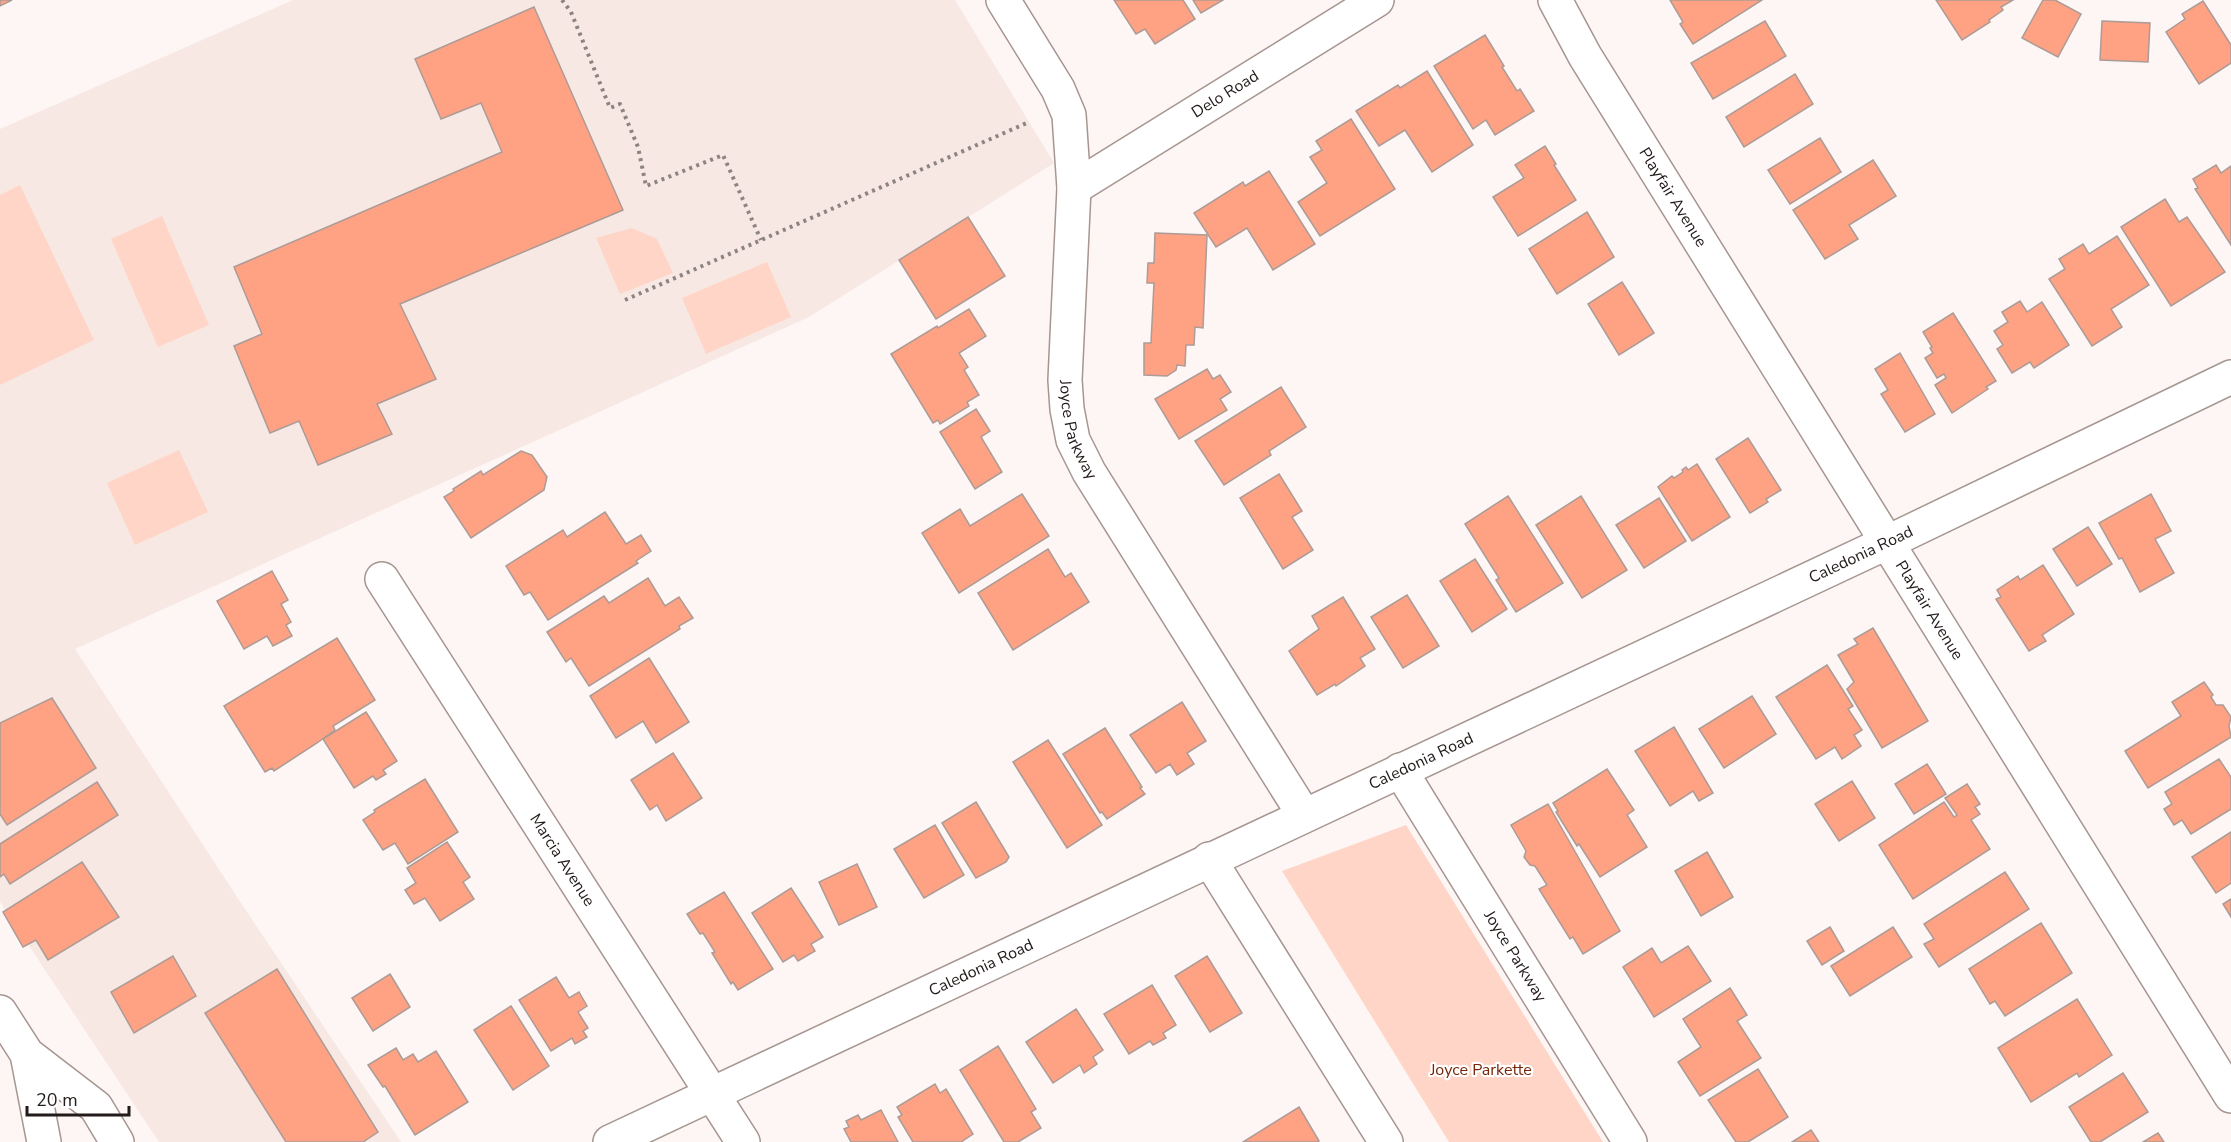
<svg xmlns="http://www.w3.org/2000/svg" width="2231" height="1142" font-family="'Nunito Sans',sans-serif">
  <style>
    .built { fill: #f8e8e3 }
    .green { fill: #fed5c7 }
    .building { fill: #ffa183; stroke: #ac9b96; stroke-width: 1.5 }
    .lines { fill: none; stroke-linecap: round; stroke-linejoin: round }
    .minor-casing { stroke: #a69590; stroke-width: 36 }
    .tertiary-casing { stroke: #a69590; stroke-width: 36 }
    .secondary-casing { stroke: #a69590; stroke-width: 36 }
    .path { stroke: #8b8482; stroke-width: 4; stroke-dasharray: 3 4.5; stroke-linecap: butt }
    .minor { stroke: #fff; stroke-width: 33 }
    .tertiary { stroke: #fff; stroke-width: 33 }
    .secondary { stroke: #fff; stroke-width: 33 }
    .labels { text-anchor: middle; dominant-baseline: central; stroke-width: 4.5; stroke-linejoin: round; paint-order: stroke }
    .street-label { font-size: 16px; fill: #221b19; stroke: #fff }
    .park-label { font-size: 16px; fill: #762606; stroke: #fff }
  </style>
  <rect width="100%" height="100%" fill="#fdf6f4"/>
  <path class="built" d="M293,0h662l99,163 -245,154 -734,332 164,251 162,242h-242l-159,-240v-773z"/>
  <g class="green">
    <path d="M20,185l74,155 -94,45v-190z"/>
    <path d="M162,216l47,109 -51,22 -47,-108z"/>
    <path d="M632,228l25,11 16,34 -53,21 -24,-56z"/>
    <path d="M767,262l24,55 -85,37 -24,-56z"/>
    <path d="M179,450l29,62 -73,33 -28,-62z"/>
    <path d="M1406,825l197,317h-154l-167,-271z"/>
  </g>
  <g class="building">
    <path d="M0,0h12l-12,6z"/>
    <path d="M1114,0h69l12,19 -40,25 -10,-15 -9,5z"/>
    <path d="M1193,0h30l-22,13z"/>
    <path d="M1670,0h92l-69,44 -13,-20 3,-2z"/>
    <path d="M1936,0h77l-12,7 2,3 -14,10 1,2 -28,18z"/>
    <path d="M2043,0h12l26,14 -23,43 -36,-19z"/>
    <path d="M2203,1l28,44v18l-32,21 -33,-52 19,-13 -3,-5z"/>
    <path d="M534,7l89,203 -223,94 36,75 -59,25 15,30 -74,31 -19,-44 -29,12 -36,-87 28,-12 -28,-67 268,-115 -21,-49 -40,16 -26,-60z"/>
    <path d="M1765,21l21,35 -73,43 -22,-36z"/>
    <path d="M2102,21l48,2 -2,39 -48,-2z"/>
    <path d="M1485,35l19,31 -2,1 15,24 3,-2 14,22 -39,24 -9,-15 -13,9 -39,-63z"/>
    <path d="M1427,71l46,74 -41,27 -27,-42 -26,16 -23,-35 42,-26 2,3z"/>
    <path d="M1795,74l18,30 -69,43 -18,-30z"/>
    <path d="M1351,119l44,70 -75,47 -22,-34 29,-19 -17,-26 12,-7 -6,-9z"/>
    <path d="M1820,138l21,34 -51,32 -22,-34z"/>
    <path d="M1545,146l11,18 -2,1 22,35 -58,36 -25,-39 31,-19 -9,-13z"/>
    <path d="M1873,160l23,36 -47,29 9,14 -33,20 -32,-49z"/>
    <path d="M2216,165l5,8 10,-7v79l-36,-56 3,-1 -5,-9z"/>
    <path d="M1269,171l46,73 -42,26 -26,-42 -31,19 -22,-34 49,-31 2,4z"/>
    <path d="M2165,199l14,23 8,-5 38,55 -54,34 -50,-79z"/>
    <path d="M1587,212l27,45 -57,37 -28,-45z"/>
    <path d="M968,217l37,59 -69,43 -37,-59z"/>
    <path d="M1155,233l52,2 -4,93 -8,-1 -1,18h-8l-1,21 -8,-1 -1,5 -9,6 -23,-1v-32h7l3,-60h-7l1,-20h6z"/>
    <path d="M2117,236l32,49 -38,24 11,18 -30,19 -43,-67 16,-10 -6,-10 24,-15 6,10z"/>
    <path d="M1622,282l32,51 -35,22 -31,-51z"/>
    <path d="M2020,301l7,11 15,-10 27,43 -35,23 -4,-6 -18,11 -15,-24 6,-4 -9,-14 14,-9 -6,-10z"/>
    <path d="M969,309l17,27 -27,17 9,14 -4,3 15,25 -12,7 2,4 -29,18 -2,-4 -5,3 -42,-69 46,-28 1,2z"/>
    <path d="M1953,313l43,68 -10,6 2,2 -36,24 -17,-28 11,-7 -2,-4 -7,4 -12,-20 8,-5 -3,-5 2,-1 -9,-15z"/>
    <path d="M1900,353l35,61 -30,18 -24,-38 7,-4 -13,-21z"/>
    <path d="M1207,369l6,10 7,-4 11,17 -11,7 7,11 -48,29 -24,-40z"/>
    <path d="M1281,387l25,40 -37,24 2,4 -47,30 -29,-44z"/>
    <path d="M976,409l14,22 -9,6 21,35 -27,17 -35,-57z"/>
    <path d="M1748,438l33,52 -15,9 2,3 -18,11 -34,-54z"/>
    <path d="M521,451l11,4 15,22 -3,13 -73,48 -27,-41 10,-6 -1,-2 28,-18 2,4z"/>
    <path d="M1697,464l33,53 -38,24 -34,-54 14,-11 2,2 9,-6 -1,-2 4,-3 2,3z"/>
    <path d="M1279,474l23,37 -10,6 21,33 -30,19 -43,-71z"/>
    <path d="M1022,494l27,42 -90,57 -37,-60 38,-24 10,17z"/>
    <path d="M2151,494l20,37 -16,8 19,34 -34,19 -18,-34 -3,1 -20,-36z"/>
    <path d="M1508,496l55,87 -47,29 -20,-32 3,-2 -34,-54z"/>
    <path d="M1581,496l46,74 -45,28 -46,-73z"/>
    <path d="M1659,498l27,43 -42,27 -28,-43z"/>
    <path d="M605,512l21,32 15,-9 10,16 -15,10 2,2 -90,57 -18,-28 -6,3 -18,-29 57,-36 4,7z"/>
    <path d="M2088,527l24,37 -35,22 -24,-37z"/>
    <path d="M1048,549l17,28 6,-4 18,29 -76,48 -35,-57z"/>
    <path d="M1475,559l32,50 -35,23 -32,-51z"/>
    <path d="M2043,565l31,49 -32,21 4,6 -17,10 -33,-52 5,-2 -4,-7 21,-14 2,4z"/>
    <path d="M272,571l16,29 -7,4 10,18 -5,3 6,11 -19,10 -6,-10 -23,13 -27,-48z"/>
    <path d="M648,578l17,28 14,-9 14,21 -14,8 1,3 -91,57 -18,-28 -5,4 -19,-30 57,-36 5,7z"/>
    <path d="M1407,595l32,51 -36,22 -32,-51z"/>
    <path d="M1343,597l32,52 -15,9 5,8 -29,20 -1,-2 -18,11 -28,-44 30,-22 -7,-13z"/>
    <path d="M1873,628l55,93 -46,27 -35,-59 7,-7 -16,-27 20,-11 -4,-5z"/>
    <path d="M337,638l38,62 -42,26 2,4 -18,13 -43,28 -2,-3 -7,4 -41,-66z"/>
    <path d="M649,658l40,64 -33,21 -13,-22 -27,17 -26,-42z"/>
    <path d="M1827,665l26,41 -5,3 14,21 -8,5 7,11 -19,13 -7,-12 -19,12 -40,-62z"/>
    <path d="M2204,682l9,13 -2,2 5,8h7l8,12 -2,9 2,11 -83,51 -23,-37 56,-35 -9,-14z"/>
    <path d="M1752,696l24,38 -52,34 -25,-39z"/>
    <path d="M52,698l44,70 -89,57 -7,-11v-91z"/>
    <path d="M1182,702l24,39 -19,12 7,11 -17,11 -7,-11 -14,9 -26,-38z"/>
    <path d="M366,712l31,49 -14,9 3,4 -10,6 -3,-4 -19,12 -31,-49z"/>
    <path d="M1674,727l39,66 -14,8 -6,-10 -23,15 -35,-55z"/>
    <path d="M1105,728l37,59 -2,1 5,6 -38,25 -5,-7 -2,1 -37,-59z"/>
    <path d="M1048,740l54,85 -35,23 -54,-86z"/>
    <path d="M673,753l29,45 -36,23 -9,-16 -7,5 -19,-30z"/>
    <path d="M2219,759l12,18v32l-40,25 -9,-14 -8,5 -10,-16 8,-5 -7,-12z"/>
    <path d="M1927,764l19,30 -32,20 -19,-30z"/>
    <path d="M1607,769l27,41 -7,5 20,32 -47,30 -21,-33 -2,2 -21,-34 2,-1 -5,-8z"/>
    <path d="M425,779l33,53 -50,32 -13,-21 -12,7 -20,-30 12,-8 -1,-2z"/>
    <path d="M1852,781l23,37 -36,23 -24,-37z"/>
    <path d="M97,782l21,33 -108,69 -6,-10 -4,3v-33z"/>
    <path d="M1967,784l13,20 -5,3 5,7 -9,6 19,29 -77,50 -34,-54 65,-43 10,15 3,-2 -12,-17z"/>
    <path d="M976,802l33,55 -3,5 -30,16 -34,-55z"/>
    <path d="M1548,804l72,127 -37,23 -10,-17 -3,2 -31,-50 8,-4 -12,-19 -5,-1 -6,-8 2,-6 -15,-26z"/>
    <path d="M935,825l29,50 -40,23 -30,-49z"/>
    <path d="M2231,832v51l-15,10 -24,-36z"/>
    <path d="M447,842l23,35 -7,5 11,17 -34,22 -15,-23 -11,6 -9,-14 11,-7 -9,-15z"/>
    <path d="M1707,852l26,45 -32,19 -26,-45z"/>
    <path d="M82,862l37,55 -71,43 -12,-20 -13,7 -20,-35z"/>
    <path d="M857,864l20,43 -38,18 -20,-43z"/>
    <path d="M2005,872l24,37 -90,58 -15,-23 10,-5 -10,-15z"/>
    <path d="M791,888l32,49 -12,7 4,7 -17,10 -4,-6 -11,7 -31,-49z"/>
    <path d="M724,892l49,77 -35,21 -5,-8 -2,2 -19,-31 3,-1 -12,-19 -3,1 -13,-20z"/>
    <path d="M2231,899v18l-8,-13z"/>
    <path d="M2041,923l31,50 -67,43 -10,-15 -5,3 -21,-35z"/>
    <path d="M1830,927l14,24 -22,14 -15,-24z"/>
    <path d="M1893,927l19,30 -62,39 -19,-30z"/>
    <path d="M1688,946l23,35 -57,36 -31,-50 29,-19 9,15z"/>
    <path d="M173,956l23,40 -62,37 -23,-41z"/>
    <path d="M1207,956l35,57 -32,19 -35,-56z"/>
    <path d="M277,969l101,163 -15,10h-77l-81,-129z"/>
    <path d="M390,974l20,33 -37,24 -21,-33z"/>
    <path d="M556,977l13,21 10,-6 8,14 -9,6 10,16 -5,3 4,6 -12,7 -3,-6 -21,13 -32,-51z"/>
    <path d="M1152,985l24,40 -13,8 3,5 -13,7 -3,-4 -21,13 -25,-40z"/>
    <path d="M1730,988l17,27 -10,6 24,37 -61,38 -22,-34 23,-15 -18,-28z"/>
    <path d="M2077,999l35,56 -33,22 -2,-4 -46,29 -33,-54z"/>
    <path d="M511,1006l38,60 -36,24 -39,-60z"/>
    <path d="M1076,1009l27,41 -10,7 4,7 -13,9 -4,-8 -27,18 -27,-41z"/>
    <path d="M998,1046l38,63 -5,3 10,16 -23,14h-14l-44,-72z"/>
    <path d="M396,1048l7,12 10,-6 5,8 18,-11 32,51 -53,33 -30,-49 -2,1 -15,-22z"/>
    <path d="M1758,1069l30,48 -40,25h-12l-28,-42z"/>
    <path d="M2123,1073l25,39 -48,30h-9l-22,-35z"/>
    <path d="M935,1084l5,9 6,-4 27,45 -12,8h-48l-15,-25 4,-2 -5,-8z"/>
    <path d="M1299,1107l20,34 -1,1h-75z"/>
    <path d="M881,1110l17,32h-47l-7,-13 5,-2 -3,-6 12,-6 3,5z"/>
    <path d="M1811,1130l8,12h-27z"/>
    <path d="M2158,1133l6,9h-21z"/>
  </g>
  <g class="lines">
    <defs>
      <g id="minor">
        <path id="s1" d="M1003,0l55,89 11,26 5,73 -9,192 2,29 6,31 16,32 215,343"/>
        <path id="s2" d="M1555,0l30,56 646,1040"/>
        <path id="s3" d="M1074,188l303,-188"/>
        <path id="s4" d="M382,579l361,563"/>
        <path id="s5" d="M1400,770l230,372"/>
        <path d="M1209,859l177,283"/>
      </g>
      <g id="tertiary">
        <path id="s6" d="M610,1142l1276,-599 345,-166"/>
      </g>
      <g id="secondary">
        <path d="M0,1012l27,42 69,53 21,35"/>
        <path d="M27,1054l17,88"/>
      </g>
    </defs>
    <use href="#minor" class="minor-casing"/>
    <use href="#tertiary" class="tertiary-casing"/>
    <use href="#secondary" class="secondary-casing"/>
    <g class="path">
      <path d="M562,0l9,12 39,96 10,-4 18,43 8,39 77,-31 38,85"/>
      <path d="M625,300l404,-178"/>
    </g>
    <use href="#minor" class="minor"/>
    <use href="#tertiary" class="tertiary"/>
    <use href="#secondary" class="secondary"/>
  </g>
  <g class="labels">
    <g class="street-label">
      <text stroke="none"><textPath href="#s3" startOffset="178">Delo Road</textPath></text>
      <text stroke="none"><textPath href="#s2" startOffset="230">Playfair Avenue</textPath></text>
      <text stroke="none"><textPath href="#s1" startOffset="450">Joyce Parkway</textPath></text>
      <text stroke="none"><textPath href="#s6" startOffset="1382">Caledonia Road</textPath></text>
      <text stroke="none"><textPath href="#s2" startOffset="716">Playfair Avenue</textPath></text>
      <text stroke="none"><textPath href="#s6" startOffset="896">Caledonia Road</textPath></text>
      <text stroke="none"><textPath href="#s4" startOffset="334">Marcia Avenue</textPath></text>
      <text stroke="none"><textPath href="#s5" startOffset="219">Joyce Parkway</textPath></text>
      <text stroke="none"><textPath href="#s6" startOffset="410">Caledonia Road</textPath></text>
    </g>
    <g class="park-label">
      <text x="1481" y="1070">Joyce Parkette</text>
    </g>
  </g>
  <path d="M27 1106v9h102v-9" fill="none" stroke="#221b19" stroke-width="3"/>
  <text x="36" y="1106" font-size="18" fill="#221b19" stroke="#ffffff" stroke-width="4.5" paint-order="stroke">20 m</text>
</svg>
